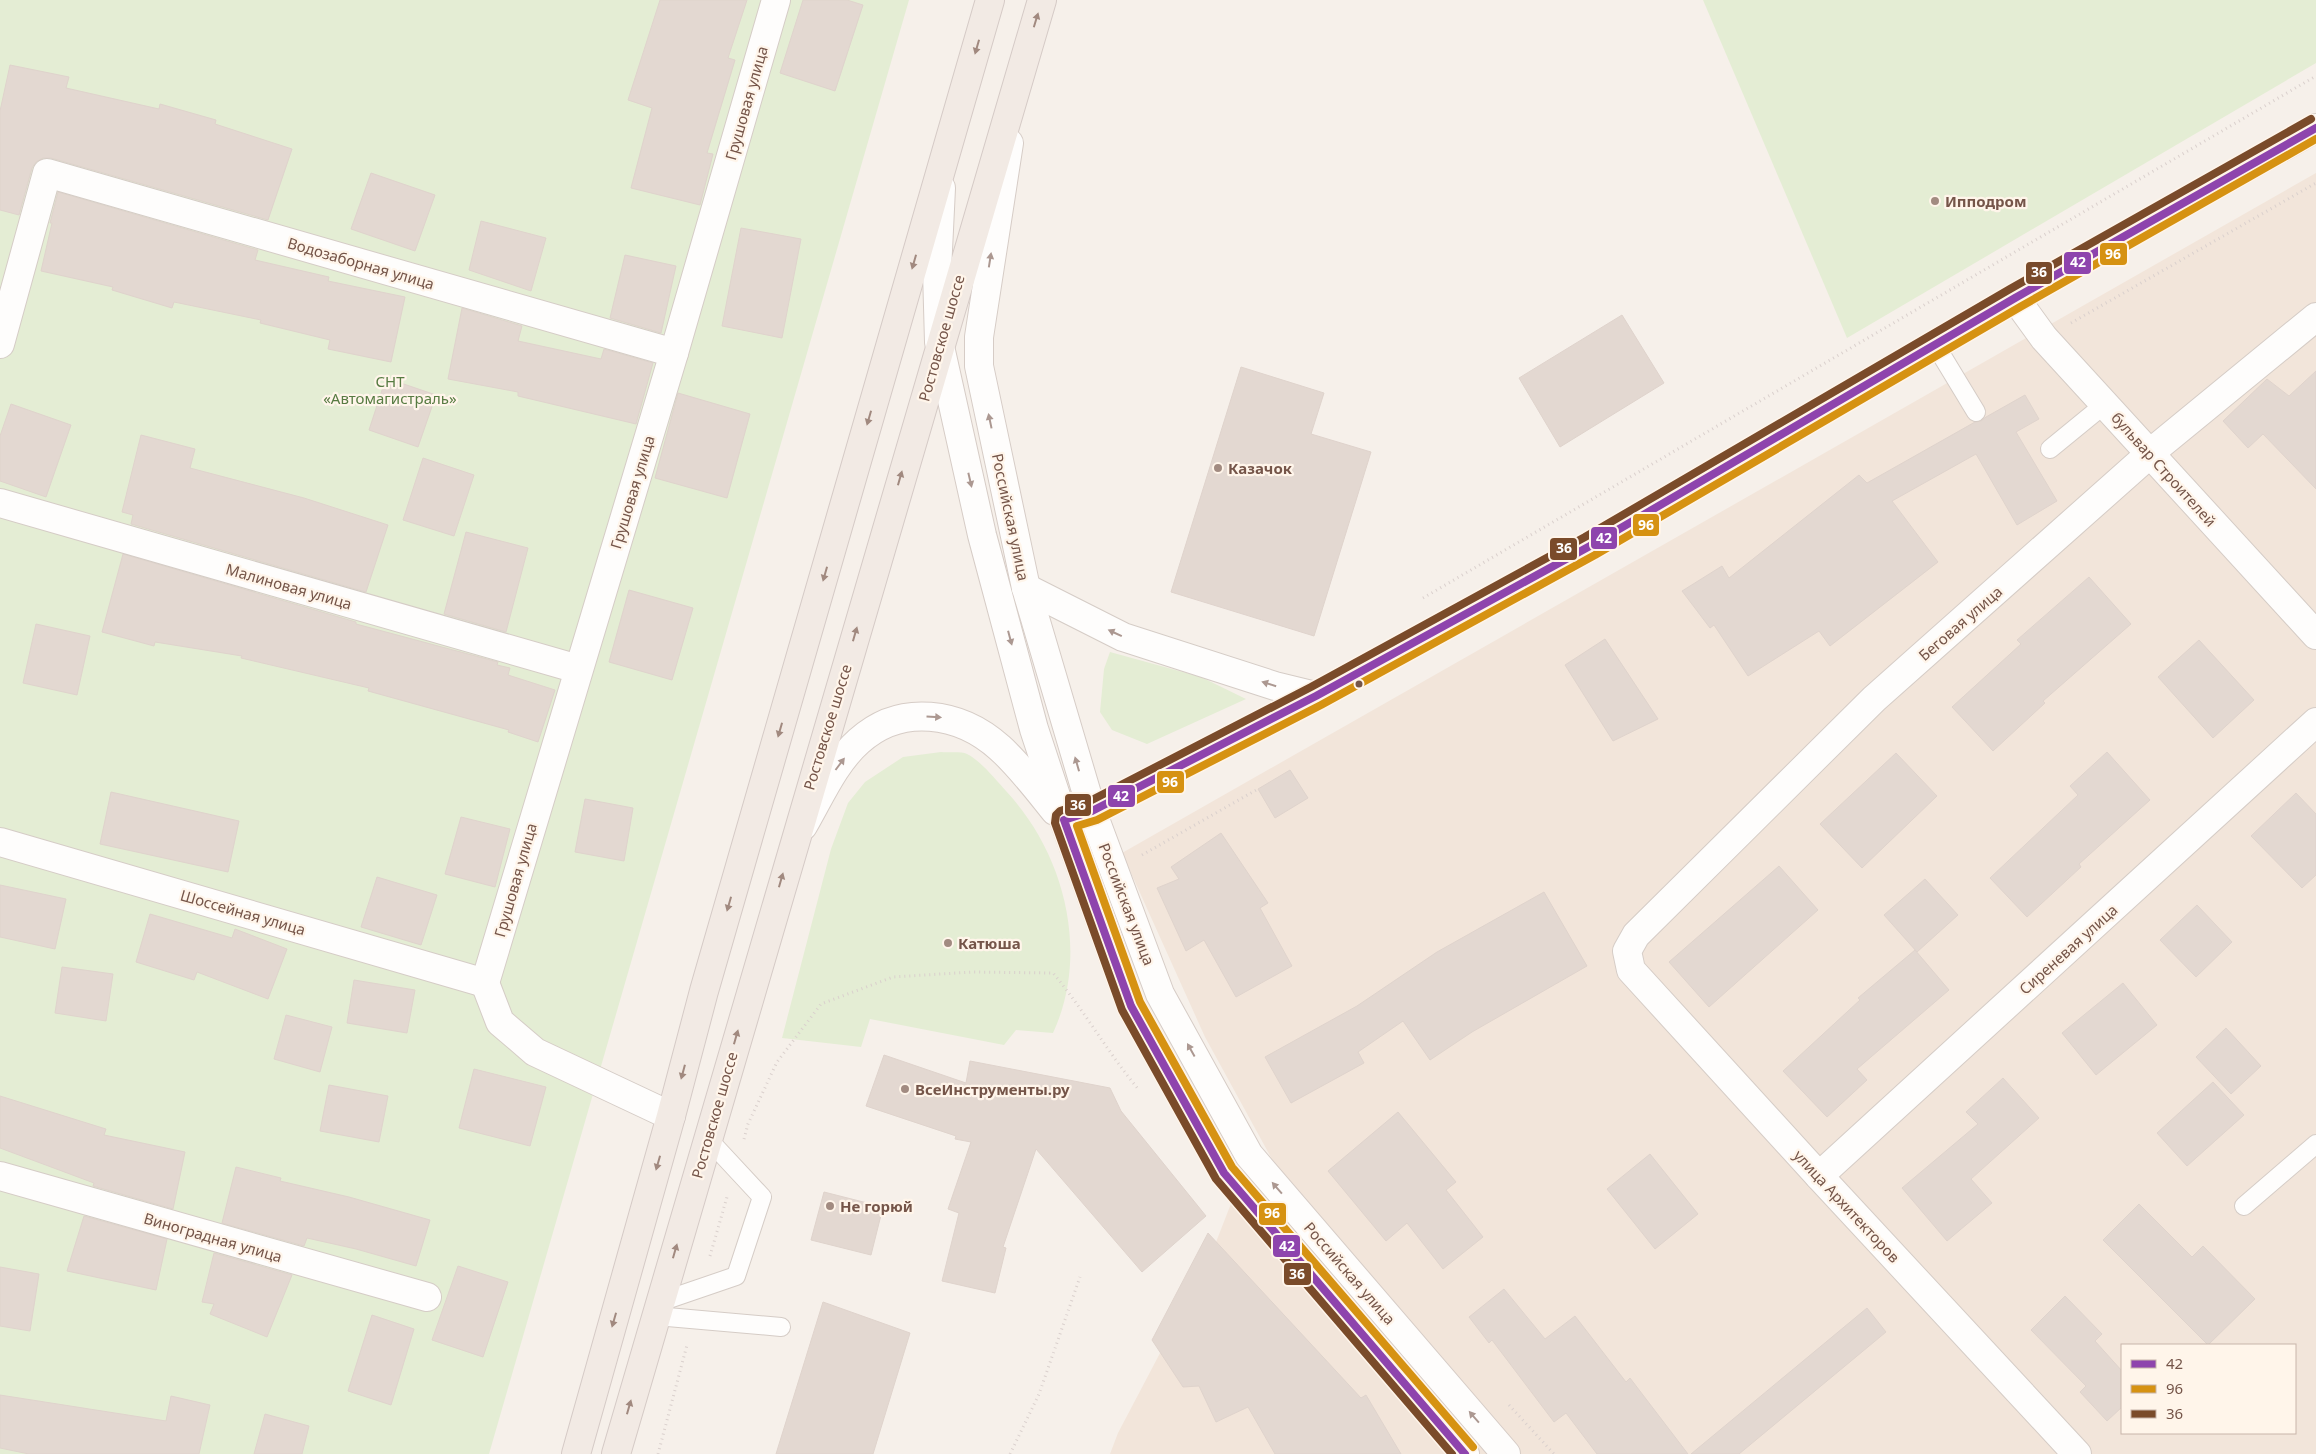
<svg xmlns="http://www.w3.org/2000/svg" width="2316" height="1454" font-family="'Noto Sans',sans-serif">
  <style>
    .residential { fill: #f2e5da; fill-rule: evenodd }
    .green { fill: #e4edd4 }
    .building { fill: #e3d8d1; stroke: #dfd3cc }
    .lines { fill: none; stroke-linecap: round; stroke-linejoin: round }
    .service-casing { stroke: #d5ccc6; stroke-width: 20 }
    .minor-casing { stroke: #d5ccc6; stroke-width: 30 }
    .tertiary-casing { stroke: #d5ccc6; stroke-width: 30 }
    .secondary-casing { stroke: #d6ccc6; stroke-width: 30 }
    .trunk-casing { stroke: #d5cac6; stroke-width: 30 }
    .path { stroke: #dad0cd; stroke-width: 3; stroke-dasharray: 1 4; stroke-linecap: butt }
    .service { stroke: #fefdfc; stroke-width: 18 }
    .minor { stroke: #fefdfc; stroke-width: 28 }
    .tertiary { stroke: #fefdfc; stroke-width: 28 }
    .secondary { stroke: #fefdfc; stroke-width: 28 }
    .trunk { stroke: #f2eae4; stroke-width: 28 }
    .bus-1-casing { stroke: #fff5ea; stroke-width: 11 }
    .bus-2-casing { stroke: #fff5ea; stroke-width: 11 }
    .bus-3-casing { stroke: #fff5ea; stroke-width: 11 }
    .bus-1 { stroke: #8e44ad; stroke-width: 8 }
    .bus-2 { stroke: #d69212; stroke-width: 8 }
    .bus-3 { stroke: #7a4b2a; stroke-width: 8 }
    .oneway { fill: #a1897f }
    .oneway2 { fill: #ac9891 }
    .poi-dot { fill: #a28b81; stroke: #fff5ea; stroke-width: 2 }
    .bus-dot { fill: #755549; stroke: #fff5ea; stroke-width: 2 }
    .labels { text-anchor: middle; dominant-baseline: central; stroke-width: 4.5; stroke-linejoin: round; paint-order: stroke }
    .street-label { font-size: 15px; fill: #755549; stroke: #fff5ea }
    .poi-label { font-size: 15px; font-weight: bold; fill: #755549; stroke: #fff5ea; text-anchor: start }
    .park-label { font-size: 15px; fill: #577b42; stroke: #fff5ea }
    .line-badge { stroke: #fff5ea; stroke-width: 2 }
    .badge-label { font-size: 14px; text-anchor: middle; font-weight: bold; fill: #fff }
  </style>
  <rect width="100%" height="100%" fill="#f6f0ea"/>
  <path class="residential" d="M2316,173v1281h-1206l8,-21 91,-173 25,-64 40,-33 -69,-126 -83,-184zM2122,1345h173v88h-173z"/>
  <g class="green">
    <path d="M0,0h909l-420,1454h-489z"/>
    <path d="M1703,0h613v63l-469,275z"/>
    <path d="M1110,652l91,25 45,22 -99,45 -35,-14 -12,-18 4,-43z"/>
    <path d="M941,752c7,1 20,-1 26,2 13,6 29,26 39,37 59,63 84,162 47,242l-37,-3 -12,15 -134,-26 -9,28 -79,-9 49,-189 17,-46 17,-21 38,-25z"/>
  </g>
  <g class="building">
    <path d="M660,0h87l-19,58 7,2 -28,93 6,1 -13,51 -69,-17 21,-80 -24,-8z"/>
    <path d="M803,0h44l16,5 -28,86 -55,-18z"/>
    <path d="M10,65l59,12 -3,11 93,21 1,-5 56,16 -1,4 77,25 -24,71 -217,-62h-8l-7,4 -4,6 -13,47 -19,-5v-99z"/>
    <path d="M371,173l64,22 -20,56 -64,-22z"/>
    <path d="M58,192l200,58 -3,10 74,17 -1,4 77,16 -14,65 -63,-13 2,-9 -70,-17 1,-3 -87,-18 -2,6 -60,-18 1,-3 -72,-16 11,-48h-2z"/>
    <path d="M481,221l65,17 -15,53 -62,-21z"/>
    <path d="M741,228l60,11 -19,99 -60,-12z"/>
    <path d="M625,255l51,11 -15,67 -51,-15z"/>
    <path d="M462,308l60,18 -4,15 83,18 3,-10 49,14 -17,61 -118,-28v-4l-70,-13z"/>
    <path d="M1622,315l42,68 -104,64 -41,-69z"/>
    <path d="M1241,367l83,26 -13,41 60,18 -57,184 -143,-44z"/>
    <path d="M2316,371v118l-53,-55 -15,14 -25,-27 44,-42 22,17z"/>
    <path d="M386,378l50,17 -18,52 -49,-17z"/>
    <path d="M678,393l72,21 -23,84 -72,-20z"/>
    <path d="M2025,395l14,24 -23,13 41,69 -40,24 -41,-71 -84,47 46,61 -108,84 -11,-15 -71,45 -34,-51 -4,3 -28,-37 40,-25 7,12 130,-103 8,8 108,-61 6,-1 5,-4z"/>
    <path d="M11,404l60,21 -25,72 -46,-16v-45z"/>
    <path d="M141,435l54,14 -5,19 114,30 84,27 -22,67 -235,-68 2,-9 -11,-3z"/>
    <path d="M423,458l51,17 -20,61 -51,-16z"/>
    <path d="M466,532l62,16 -22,84 -62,-18z"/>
    <path d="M123,554l233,68v2l142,38 -1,3 13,3 -2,7 47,15 -17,52 -30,-10 1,-2 -141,-39 1,-3 -128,-30 1,-2 -87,-14 -1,4 -52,-14z"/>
    <path d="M2089,577l42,47 -88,77 2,2 -52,48 -41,-44 69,-63 -4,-4z"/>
    <path d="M629,590l64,18 -21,72 -63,-18z"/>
    <path d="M36,624l54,12 -13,59 -54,-12z"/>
    <path d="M1605,639l53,80 -45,22 -48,-76z"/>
    <path d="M2199,640l55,60 -41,38 -55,-61z"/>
    <path d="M2107,752l43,48 -71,64 2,3 -54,50 -37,-39 88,-83 -8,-9z"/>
    <path d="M1896,753l41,43 -75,72 -42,-44z"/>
    <path d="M1290,770l18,28 -33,20 -17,-29z"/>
    <path d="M111,792l128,29 -11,51 -128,-28z"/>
    <path d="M2296,793l20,21v61l-14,13 -51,-52z"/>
    <path d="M585,799l48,9 -9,53 -49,-9z"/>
    <path d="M461,817l49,12 -15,58 -50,-13z"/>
    <path d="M1221,833l47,70 -8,5 32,58 -56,31 -32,-57 -18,11 -29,-63 22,-9 -8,-12z"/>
    <path d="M1779,866l39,44 -109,97 -40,-45z"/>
    <path d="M377,877l60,18 -16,50 -60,-18z"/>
    <path d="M1925,879l33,36 -41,37 -33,-37z"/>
    <path d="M0,885l66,14 -11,50 -55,-12z"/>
    <path d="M1544,892l43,74 -115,66 -42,28 -27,-39 -45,31 6,11 -73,40 -26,-46 92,-51 80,-54z"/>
    <path d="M2197,905l35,37 -36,35 -36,-37z"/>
    <path d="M150,914l82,24 3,-9 52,20 -19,50 -71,-27 -3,8 -58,-18z"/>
    <path d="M1915,950l34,40 -92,79 10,11 -40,37 -44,-46 77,-71 -2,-2z"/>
    <path d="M62,967l51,7 -7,47 -51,-8z"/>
    <path d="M354,980l61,10 -8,43 -60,-10z"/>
    <path d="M2123,983l34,42 -61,50 -34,-42z"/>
    <path d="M286,1015l46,12 -12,45 -46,-13z"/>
    <path d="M2226,1028l35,38 -30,28 -35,-37z"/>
    <path d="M884,1055l82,28 4,-22 140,27 11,23 85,105 -64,56 -106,-123 -33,98 3,1 -11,45 -53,-12 17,-68 -11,-4 23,-67 -16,-3 1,-3 -90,-30z"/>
    <path d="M474,1069l72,18 -16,59 -71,-18z"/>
    <path d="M2003,1078l36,40 -68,61 21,24 -45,38 -45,-53 76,-64 -12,-12z"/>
    <path d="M2213,1082l31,33 -57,51 -30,-33z"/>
    <path d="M329,1085l59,11 -9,46 -59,-11z"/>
    <path d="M0,1096l106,33 -2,6 81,17 -12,57 -80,-23 1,-3 -94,-35z"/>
    <path d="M1398,1112l58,70 -10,8 37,47 -40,32 -36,-46 -21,18 -58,-70z"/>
    <path d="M1650,1154l48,60 -43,35 -48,-60z"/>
    <path d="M236,1167l45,11 -1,3 69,16 81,23 -14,46 -60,-17 -49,-11 -3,8 -82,-23z"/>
    <path d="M824,1192l59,15 -12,48 -60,-15z"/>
    <path d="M2139,1204l53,53 11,-11 52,53 -47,46 -105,-105z"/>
    <path d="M84,1216l83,23 -11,51 -89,-19z"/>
    <path d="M1208,1233l153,165 5,-3 35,59h-126l-27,-47 -32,15 -17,-36 -16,1 -31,-47z"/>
    <path d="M214,1253l78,22 -25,62 -57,-23 4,-10 -12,-2z"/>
    <path d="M458,1266l50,16 -25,75 -51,-17z"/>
    <path d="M0,1267l39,7 -9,57 -30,-5z"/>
    <path d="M1504,1289l41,50 30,-23 51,66 4,-4 58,76h-91l-31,-41 -12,9 -62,-82 -3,3 -20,-26z"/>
    <path d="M2065,1296l37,38 -7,7 27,30v36l-15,14 -27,-29 6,-6 -55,-56z"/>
    <path d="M823,1302l87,31 -37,121h-97z"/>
    <path d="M1867,1308l19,24 -147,122h-48z"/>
    <path d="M372,1315l42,14 -23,76 -43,-14z"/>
    <path d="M0,1395l166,26 5,-25 39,9 -11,49h-170l-29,-6z"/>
    <path d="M265,1414l44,12 -7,28h-48z"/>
  </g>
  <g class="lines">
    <defs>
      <g id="service">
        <path d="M1936,346l40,66"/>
        <path d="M2050,449l55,-45"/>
        <path d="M2244,1206l72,-62"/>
        <path d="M660,1302l76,-26 26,-79 -54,-58"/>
        <path d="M656,1316l125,11"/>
      </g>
      <g id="minor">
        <path d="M2015,298l29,40 272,297"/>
        <path d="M0,344l47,-171 627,180"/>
        <path d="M0,503l578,166"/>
        <path d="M0,842l485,141"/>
        <path d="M485,983l189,-630 102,-353"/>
        <path d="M485,983l15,39 35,30 136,64"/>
        <path d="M0,1176l427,121"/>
        <path d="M1819,1176l497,-454"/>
        <path d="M2077,1454l-258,-278 -188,-206 -4,-19 9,-16 238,-236 287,-255 155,-127"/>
      </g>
      <g id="tertiary">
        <path d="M1026,588l97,49 152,49 41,10"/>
        <path d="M1064,820l28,-9 224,-115 274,-150 425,-248 301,-170"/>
      </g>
      <g id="secondary">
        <path d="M1009,143l-30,194v29l47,222 66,223 68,183 89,161 257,299"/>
        <path d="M941,188l-4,83 2,71 43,193 52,194 30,91 67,186 93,167 241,281"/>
        <path d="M803,826c17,-29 31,-63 56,-85 42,-38 101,-29 141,7 20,18 38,42 55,63"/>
      </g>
      <g id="trunk">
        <path d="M576,1454l95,-338 33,-125 286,-991"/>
        <path d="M616,1454c140,-485 281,-970 426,-1454"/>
      </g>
    </defs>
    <use href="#service" class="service-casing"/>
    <use href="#minor" class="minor-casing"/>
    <use href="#tertiary" class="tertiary-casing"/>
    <use href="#secondary" class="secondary-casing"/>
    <use href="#trunk" class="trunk-casing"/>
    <g class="path">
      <path d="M2071,323l245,-140"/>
      <path d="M1423,598l893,-522"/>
      <path d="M1142,855l116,-66"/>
      <path d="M744,1139l4,-15 29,-62 44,-58 72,-27 80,-5 80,1c31,37 55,80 86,117"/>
      <path d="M710,1256l17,-59"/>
      <path d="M1509,1405l45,49"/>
      <path d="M658,1454l29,-109"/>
      <path d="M1010,1454l29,-60 41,-117"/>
    </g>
    <use href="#service" class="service"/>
    <use href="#minor" class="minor"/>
    <use href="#tertiary" class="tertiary"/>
    <use href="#secondary" class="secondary"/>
    <use href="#trunk" class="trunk"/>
    <defs>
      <path id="bus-1" d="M1465,1454l-241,-281 -93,-167 -67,-186 28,-9 224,-115 274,-150 425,-248 301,-170"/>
      <path id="bus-2" d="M1473,1447l-241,-280 -92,-165 -63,-176 20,-6 224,-115 274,-150 425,-248 296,-168"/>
      <path id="bus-3" d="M1452,1454l-236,-275 -94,-169 -67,-187 1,-8 4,-4 28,-9 223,-115 274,-150 425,-248 301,-170"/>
    </defs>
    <use href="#bus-1" class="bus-1-casing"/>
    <use href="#bus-2" class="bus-2-casing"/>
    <use href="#bus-3" class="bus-3-casing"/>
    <use href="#bus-1" class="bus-1"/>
    <use href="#bus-2" class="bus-2"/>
    <use href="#bus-3" class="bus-3"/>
  </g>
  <defs><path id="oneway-solid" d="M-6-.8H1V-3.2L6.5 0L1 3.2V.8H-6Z" transform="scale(1.25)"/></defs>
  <g class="oneway">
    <use href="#oneway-solid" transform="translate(1036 20) rotate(-73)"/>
    <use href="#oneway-solid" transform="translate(977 47) rotate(106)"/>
    <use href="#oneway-solid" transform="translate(914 262) rotate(106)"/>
    <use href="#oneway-solid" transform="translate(869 418) rotate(106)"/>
    <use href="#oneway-solid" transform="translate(900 478) rotate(-74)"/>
    <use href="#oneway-solid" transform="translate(825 574) rotate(106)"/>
    <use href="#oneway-solid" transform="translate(855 634) rotate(-74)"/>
    <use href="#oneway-solid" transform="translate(780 730) rotate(106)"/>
    <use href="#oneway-solid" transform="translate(781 880) rotate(-74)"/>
    <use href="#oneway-solid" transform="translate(729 904) rotate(106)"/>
    <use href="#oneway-solid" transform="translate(736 1037) rotate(-74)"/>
    <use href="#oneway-solid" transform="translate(683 1072) rotate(105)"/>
    <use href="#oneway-solid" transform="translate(658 1163) rotate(106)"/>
    <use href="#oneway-solid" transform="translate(675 1251) rotate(-74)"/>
    <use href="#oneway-solid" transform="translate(614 1320) rotate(106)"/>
    <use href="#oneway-solid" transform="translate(629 1407) rotate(-74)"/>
  </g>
  <g class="oneway2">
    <use href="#oneway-solid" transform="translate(990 260) rotate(-81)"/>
    <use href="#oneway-solid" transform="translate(990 421) rotate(-102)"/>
    <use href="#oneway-solid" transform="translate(970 480) rotate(77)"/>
    <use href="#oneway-solid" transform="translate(1115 633) rotate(-155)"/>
    <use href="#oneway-solid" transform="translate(1010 638) rotate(75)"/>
    <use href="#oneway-solid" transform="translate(1269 684) rotate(-163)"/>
    <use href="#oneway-solid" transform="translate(934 717) rotate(4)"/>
    <use href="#oneway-solid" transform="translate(840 764) rotate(-53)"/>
    <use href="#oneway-solid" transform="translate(1077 764) rotate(-106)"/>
    <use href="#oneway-solid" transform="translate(1191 1050) rotate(-119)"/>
    <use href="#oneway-solid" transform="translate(1277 1188) rotate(-131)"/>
    <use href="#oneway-solid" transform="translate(1474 1417) rotate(-131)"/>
  </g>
  <g class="poi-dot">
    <circle cx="1935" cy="201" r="5"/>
    <circle cx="1218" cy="468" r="5"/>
    <circle cx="948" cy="943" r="5"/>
    <circle cx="905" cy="1089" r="5"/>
    <circle cx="830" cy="1206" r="5"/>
  </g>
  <circle class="bus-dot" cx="1359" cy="684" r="4.5"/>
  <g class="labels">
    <g class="street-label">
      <text transform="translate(746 103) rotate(-74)">Грушовая улица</text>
      <text transform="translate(361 263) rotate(16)">Водозаборная улица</text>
      <text transform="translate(941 338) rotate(-74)">Ростовское шоссе</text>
      <text transform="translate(2164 469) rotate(48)">бульвар Строителей</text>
      <text transform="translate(632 492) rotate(-73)">Грушовая улица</text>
      <text transform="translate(1011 517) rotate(78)">Российская улица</text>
      <text transform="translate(289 586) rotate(16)">Малиновая улица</text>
      <text transform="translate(1960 623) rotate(-41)">Беговая улица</text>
      <text transform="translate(827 727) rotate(-73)">Ростовское шоссе</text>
      <text transform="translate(515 880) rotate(-74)">Грушовая улица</text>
      <text transform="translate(1127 904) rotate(69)">Российская улица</text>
      <text transform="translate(243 912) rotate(16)">Шоссейная улица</text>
      <text transform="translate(2068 949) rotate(-42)">Сиреневая улица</text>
      <text transform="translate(714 1115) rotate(-74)">Ростовское шоссе</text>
      <text transform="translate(1847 1206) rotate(47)">улица Архитекторов</text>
      <text transform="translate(213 1237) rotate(16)">Виноградная улица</text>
      <text transform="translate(1350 1273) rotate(49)">Российская улица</text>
    </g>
    <g class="poi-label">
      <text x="1945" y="201">Ипподром</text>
      <text x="1228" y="468">Казачок</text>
      <text x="958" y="943">Катюша</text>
      <text x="915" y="1089">ВсеИнструменты.ру</text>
      <text x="840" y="1206">Не горюй</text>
    </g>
    <g class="park-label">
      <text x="390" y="381">СНТ<tspan x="390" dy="17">«Автомагистраль»</tspan></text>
    </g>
  </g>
  <g class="line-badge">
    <rect x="2099" y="242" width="29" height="24" rx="5" fill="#d69212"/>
    <rect x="2063" y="251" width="29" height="24" rx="5" fill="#8e44ad"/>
    <rect x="2025" y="261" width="28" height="24" rx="5" fill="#7a4b2a"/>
    <rect x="1632" y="513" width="28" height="24" rx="5" fill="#d69212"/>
    <rect x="1590" y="526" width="28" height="24" rx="5" fill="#8e44ad"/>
    <rect x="1549" y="537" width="29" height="24" rx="5" fill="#7a4b2a"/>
    <rect x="1156" y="770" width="29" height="24" rx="5" fill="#d69212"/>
    <rect x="1107" y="784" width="29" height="24" rx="5" fill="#8e44ad"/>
    <rect x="1064" y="793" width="28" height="24" rx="5" fill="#7a4b2a"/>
    <rect x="1258" y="1202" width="29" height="24" rx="5" fill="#d69212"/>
    <rect x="1272" y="1234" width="29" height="24" rx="5" fill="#8e44ad"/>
    <rect x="1283" y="1262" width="29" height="24" rx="5" fill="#7a4b2a"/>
  </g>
  <g class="badge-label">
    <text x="2113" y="259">96</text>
    <text x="2078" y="267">42</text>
    <text x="2039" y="277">36</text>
    <text x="1646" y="530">96</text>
    <text x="1604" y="543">42</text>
    <text x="1564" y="553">36</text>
    <text x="1170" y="787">96</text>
    <text x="1121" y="801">42</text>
    <text x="1078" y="810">36</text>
    <text x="1272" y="1218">96</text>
    <text x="1287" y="1251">42</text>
    <text x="1297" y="1279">36</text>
  </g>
  <rect x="2121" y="1344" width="175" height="90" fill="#fff5ea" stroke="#c8b5aa"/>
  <rect x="2131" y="1360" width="25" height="8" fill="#8e44ad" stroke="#c8b5aa"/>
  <text x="2166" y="1369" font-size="15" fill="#755549">42</text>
  <rect x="2131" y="1385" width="25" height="8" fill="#d69212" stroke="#c8b5aa"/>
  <text x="2166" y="1394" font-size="15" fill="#755549">96</text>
  <rect x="2131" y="1410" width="25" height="8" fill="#7a4b2a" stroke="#c8b5aa"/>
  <text x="2166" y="1419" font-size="15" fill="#755549">36</text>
</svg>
